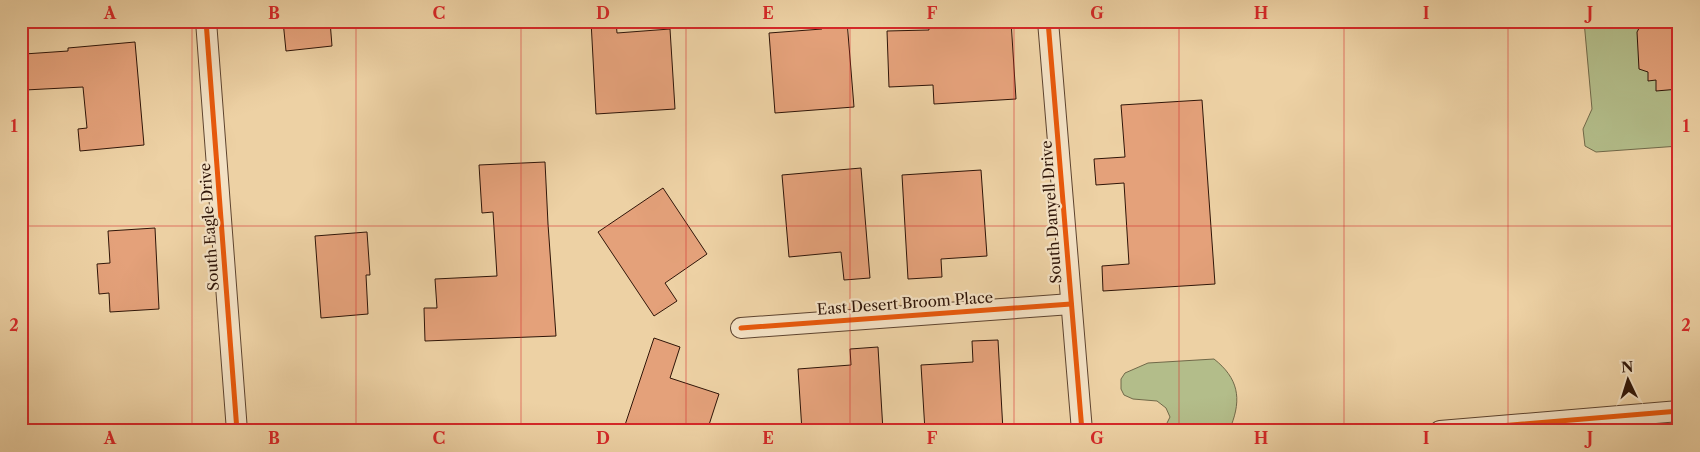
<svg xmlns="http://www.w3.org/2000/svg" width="1700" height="452" font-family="'Libre Caslon Text',serif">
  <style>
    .green { fill: #b3bd8a; stroke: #716949 }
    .building { fill: #e4a17a; stroke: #2f1508 }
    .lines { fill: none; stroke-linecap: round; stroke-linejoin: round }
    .minor-casing { stroke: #5e442f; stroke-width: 22 }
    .minor { stroke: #f3e1c4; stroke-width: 20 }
    .cycleway-casing { stroke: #f3e1c4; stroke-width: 8 }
    .cycleway { stroke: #e8590c; stroke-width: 5 }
    .grid { fill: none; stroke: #d62828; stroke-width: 1; stroke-opacity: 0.55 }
    .labels { text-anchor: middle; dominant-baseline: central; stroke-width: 4.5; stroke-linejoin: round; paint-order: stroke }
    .street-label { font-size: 15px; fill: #2f1508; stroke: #f3e1c4 }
    .neatline { fill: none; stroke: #d62828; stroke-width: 2 }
    .grid-label { font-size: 16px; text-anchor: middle; font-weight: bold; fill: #d62828 }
  </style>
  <rect width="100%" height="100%" fill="#edd1a4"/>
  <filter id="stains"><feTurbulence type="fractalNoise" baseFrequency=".004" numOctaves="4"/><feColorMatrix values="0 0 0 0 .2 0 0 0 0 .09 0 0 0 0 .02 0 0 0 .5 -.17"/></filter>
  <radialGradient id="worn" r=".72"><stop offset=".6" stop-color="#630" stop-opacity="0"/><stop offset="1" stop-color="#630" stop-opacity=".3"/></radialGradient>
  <g class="green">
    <path d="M1584,21h95v125l-83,6 -11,-6 -2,-17 9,-20z"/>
    <path d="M1214,359c24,19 28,39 17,67l-10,-2 -22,7h-20l-13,-6 4,-8 -4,-9 -9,-7 -24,-2 -9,-4 -3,-6v-10l4,-6 23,-10z"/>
  </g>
  <g class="building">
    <path d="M283,21h47l2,25 -46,5z"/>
    <path d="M591,21h25l1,12 53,-4 5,80 -79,5z"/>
    <path d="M821,21h26l7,86 -79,6 -6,-80 53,-4z"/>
    <path d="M928,21h83l5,78 -82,5 -1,-19 -44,2 -2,-56 42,-1z"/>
    <path d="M1643,21h36v68l-23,2v-11l-8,1v-9l-9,-3 -2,-37z"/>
    <path d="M135,42l9,103 -64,6 -2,-22 9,-1 -4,-41 -58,3 -1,-36 44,-3v-3z"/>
    <path d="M1202,100l13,184 -112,7 -1,-25 27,-2 -5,-81 -28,2 -2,-26 31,-2 -4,-52z"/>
    <path d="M545,162l3,62 8,112 -131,5 -1,-33h13l-2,-29 62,-3 -4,-64 -11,1 -3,-48z"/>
    <path d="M861,168l9,110 -26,2 -3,-28 -52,5 -7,-82z"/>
    <path d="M981,170l6,86 -46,3 1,18 -34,2 -6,-104z"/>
    <path d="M663,188l44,66 -42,29 12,18 -23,15 -56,-84z"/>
    <path d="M155,228l4,81 -49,3 -1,-19 -10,1 -2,-30 13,-1 -2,-32z"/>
    <path d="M367,232l3,43h-4l2,39 -47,4 -6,-82z"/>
    <path d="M654,338l26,9 -10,31 49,16 -12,37h-84z"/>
    <path d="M998,340l5,91h-78l-4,-66 52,-3 -1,-21z"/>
    <path d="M878,347l5,84h-81l-4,-62 53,-4 -1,-16z"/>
  </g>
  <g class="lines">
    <defs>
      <g id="minor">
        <path d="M206,21l31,410"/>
        <path d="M1048,21l34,410"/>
        <path d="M741,328l330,-24"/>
        <path d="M1440,431l239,-20"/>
      </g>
    </defs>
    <use href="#minor" class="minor-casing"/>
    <use href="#minor" class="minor"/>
    <defs>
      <g id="cycleway">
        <path d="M206,21l31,410"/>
        <path d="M1048,21l34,410"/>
        <path d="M741,328l330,-24"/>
        <path d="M1440,431l239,-20"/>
      </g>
    </defs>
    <use href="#cycleway" class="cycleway-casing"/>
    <use href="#cycleway" class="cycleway"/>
  </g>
  <path class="grid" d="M192,21v410M356,21v410M521,21v410M686,21v410M850,21v410M1014,21v410M1179,21v410M1344,21v410M1508,21v410M21,226h1658"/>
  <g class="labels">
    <g class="street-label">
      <text transform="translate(1051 212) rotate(-94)">South Danyell Drive</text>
      <text transform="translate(209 227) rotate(-94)">South Eagle Drive</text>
      <text transform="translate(905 303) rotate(-4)">East Desert Broom Place</text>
    </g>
  </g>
  <rect width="1700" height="452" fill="none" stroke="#edd1a4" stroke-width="55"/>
  <g transform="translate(1628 380) rotate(356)" stroke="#f3e1c4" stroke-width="4" paint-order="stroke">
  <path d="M0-4L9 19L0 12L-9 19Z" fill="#2f1508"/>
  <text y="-8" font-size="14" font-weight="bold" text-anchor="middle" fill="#2f1508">N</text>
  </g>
  <rect x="28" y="28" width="1644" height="396" class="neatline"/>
  <g class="grid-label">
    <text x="110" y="19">A</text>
    <text x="274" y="19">B</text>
    <text x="439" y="19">C</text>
    <text x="603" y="19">D</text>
    <text x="768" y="19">E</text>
    <text x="932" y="19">F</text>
    <text x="1097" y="19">G</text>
    <text x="1261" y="19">H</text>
    <text x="1426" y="19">I</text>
    <text x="1590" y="19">J</text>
    <text x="14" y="132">1</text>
    <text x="1686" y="132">1</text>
    <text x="14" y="331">2</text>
    <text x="1686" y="331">2</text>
    <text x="110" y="444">A</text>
    <text x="274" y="444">B</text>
    <text x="439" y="444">C</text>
    <text x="603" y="444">D</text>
    <text x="768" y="444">E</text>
    <text x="932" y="444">F</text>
    <text x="1097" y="444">G</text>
    <text x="1261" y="444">H</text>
    <text x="1426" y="444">I</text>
    <text x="1590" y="444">J</text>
  </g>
  <rect width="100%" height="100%" filter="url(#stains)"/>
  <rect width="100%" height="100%" fill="url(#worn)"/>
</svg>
